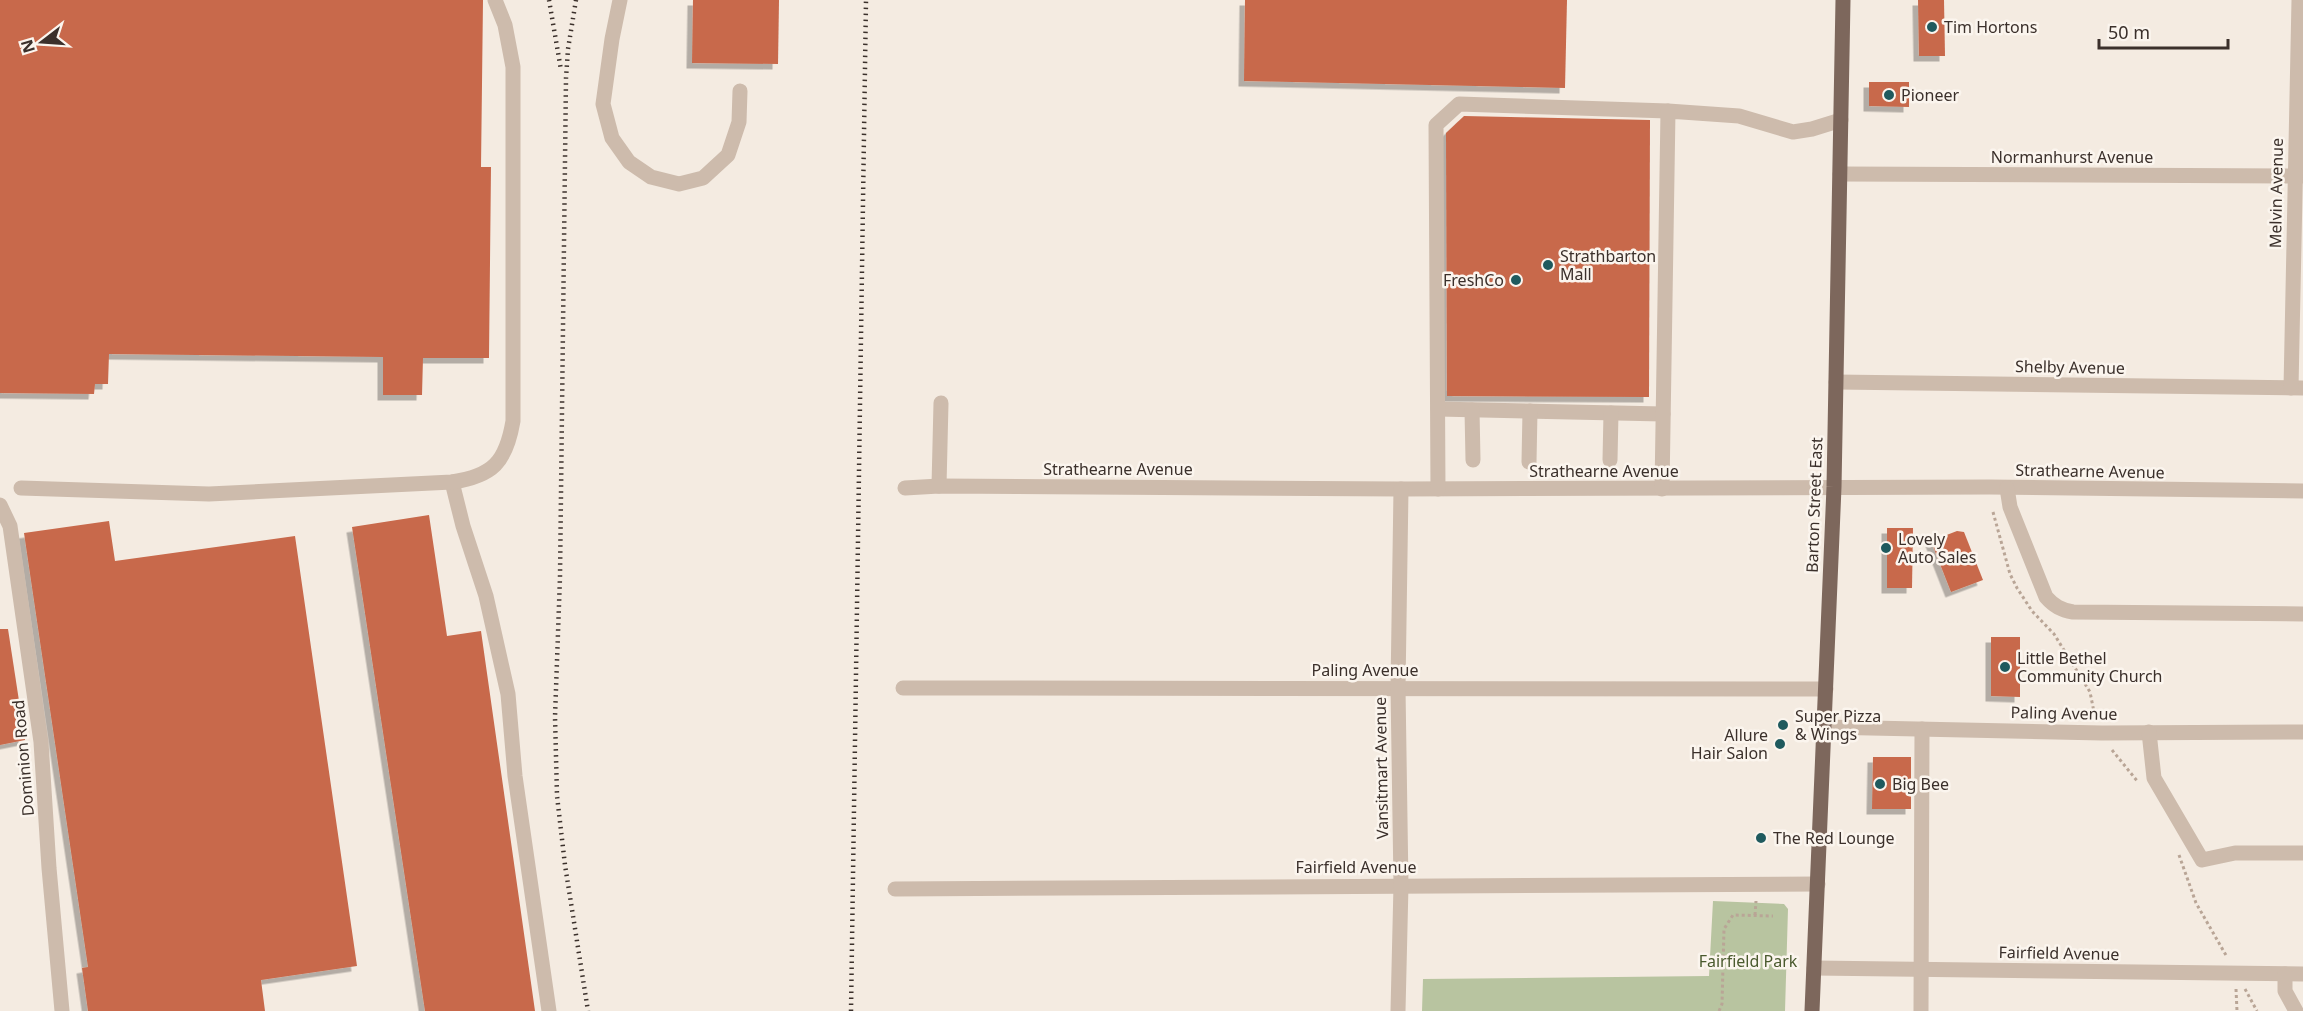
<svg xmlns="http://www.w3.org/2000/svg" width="2303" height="1011" font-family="'Noto Sans',sans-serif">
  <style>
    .green { fill: #b8c4a0 }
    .building { fill: #c8694b; filter: url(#shadow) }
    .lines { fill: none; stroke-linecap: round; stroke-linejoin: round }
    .path { stroke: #b9a596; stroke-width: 3; stroke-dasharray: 3 3; stroke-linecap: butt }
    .minor { stroke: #cdbbac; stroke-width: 15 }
    .major { stroke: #7d675c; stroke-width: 15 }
    .rail { stroke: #3b302b; stroke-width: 4.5; stroke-dasharray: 1.5 4.5; stroke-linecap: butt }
    .poi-dot { fill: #1f5a5e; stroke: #fbf5ee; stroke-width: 2 }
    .labels { text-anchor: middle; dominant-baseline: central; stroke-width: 5; stroke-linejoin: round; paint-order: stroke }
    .poi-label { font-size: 16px; fill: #3b302b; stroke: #fbf5ee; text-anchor: start }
    .street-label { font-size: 16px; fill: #3b302b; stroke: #fbf5ee }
    .park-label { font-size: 16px; fill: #4a5a2e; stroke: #fbf5ee }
  </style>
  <defs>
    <filter id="shadow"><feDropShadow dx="-5.5" dy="5.5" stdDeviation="0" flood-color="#0004"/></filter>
  </defs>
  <rect width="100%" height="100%" fill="#f4ebe1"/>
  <path class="green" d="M1713,901l71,3 4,5 -3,102h-363l1,-32 286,-3z"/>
  <g class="building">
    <path d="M0,0h483l-2,167h10l-2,191h-66l-1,37h-39v-38l-274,-3 -1,30h-13l-1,10 -94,-1z"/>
    <path d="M693,0h86l-1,64 -86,-1z"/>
    <path d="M1245,0h322l-2,88 -321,-7z"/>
    <path d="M1918,0h26l1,56h-26z"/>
    <path d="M1869,82h40v25l-40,-1z"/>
    <path d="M1464,116l186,4 -1,277 -202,-1 -1,-263z"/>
    <path d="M429,515l18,121 34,-5 54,380h-110l-73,-484z"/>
    <path d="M109,521l6,40 180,-25 62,430 -96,14 4,31h-177l-6,-43 6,-1 -64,-434z"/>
    <path d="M1887,528h26l-1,60h-25z"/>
    <path d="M1957,531l7,1 19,48 -32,12 -20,-51z"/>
    <path d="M0,629h8l17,111 -25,5z"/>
    <path d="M1991,637h29v60l-29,-1z"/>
    <path d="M1873,757h38v52h-39z"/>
  </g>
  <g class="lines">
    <g class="path">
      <path d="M1993,512l17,62 7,14 15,23 22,23 36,58 5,25"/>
      <path d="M2112,750l26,32"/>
      <path d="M2179,855l17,48 31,54"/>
      <path d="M1755,915l1,-14"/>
      <path d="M2236,989l1,22"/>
      <path d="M2245,989l12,22"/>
      <path d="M1719,1011l3,-7 2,-75 9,-14 40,1"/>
    </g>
    <g class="minor">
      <path d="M620,0l-8,39 -9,65 9,34 17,24 22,15 28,7 24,-6 25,-23 11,-33 1,-31"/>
      <path d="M1840,174l463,2"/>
      <path d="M1836,382l467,6"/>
      <path d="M2291,388l8,-388"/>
      <path d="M1438,409l225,5"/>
      <path d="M1472,410l1,50"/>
      <path d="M1610,460l1,-47"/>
      <path d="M1529,462l1,-51"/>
      <path d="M452,482l11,44 23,70 22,98 7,82 34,235"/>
      <path d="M939,486l2,-83"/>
      <path d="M21,488l188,6 243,-12c41,-6 54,-20 61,-61v-354l-8,-42 -10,-25"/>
      <path d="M905,488l34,-2 462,3 588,-2 314,4"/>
      <path d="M2007,488l3,19 36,90c8,9 15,13 27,15l230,2"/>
      <path d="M1438,489l-2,-364 23,-21 209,7"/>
      <path d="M1662,489l6,-378 71,5 54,16 19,-3 29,-9"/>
      <path d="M0,505l10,21 31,216 8,126 13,143"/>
      <path d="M903,688l923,1"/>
      <path d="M1824,727l278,6 201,-1"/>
      <path d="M2149,732l5,46 48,82 33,-7h68"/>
      <path d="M895,889l923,-5"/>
      <path d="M1814,968l489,6"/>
      <path d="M2285,974v17l11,20"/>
      <path d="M1398,1011l3,-126 -3,-197 3,-199"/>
      <path d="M1921,1011l1,-282"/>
    </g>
    <path class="major" d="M1812,1011l22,-524 9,-487"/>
    <g class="rail">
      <path d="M549,0l12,70"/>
      <path d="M576,0l-8,49 -2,29 -6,499 -5,140 2,79 8,69 23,146"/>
      <path d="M851,1011l15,-1011"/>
    </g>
  </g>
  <g class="poi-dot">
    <circle cx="1932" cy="27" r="6"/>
    <circle cx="1889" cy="95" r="6"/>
    <circle cx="1548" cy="265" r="6"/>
    <circle cx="1516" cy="280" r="6"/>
    <circle cx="1886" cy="548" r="6"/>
    <circle cx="2005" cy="667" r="6"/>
    <circle cx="1783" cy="725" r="6"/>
    <circle cx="1780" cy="744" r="6"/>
    <circle cx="1880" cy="784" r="6"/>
    <circle cx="1761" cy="838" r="6"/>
  </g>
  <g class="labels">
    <g class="poi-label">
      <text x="1944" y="27">Tim Hortons</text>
      <text x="1901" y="95">Pioneer</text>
      <text x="1560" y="256">Strathbarton<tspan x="1560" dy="18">Mall</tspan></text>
      <text x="1504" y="280" text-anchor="end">FreshCo</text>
      <text x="1898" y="539">Lovely<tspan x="1898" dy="18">Auto Sales</tspan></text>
      <text x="2017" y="658">Little Bethel<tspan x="2017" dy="18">Community Church</tspan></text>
      <text x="1795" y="716">Super Pizza<tspan x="1795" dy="18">&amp; Wings</tspan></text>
      <text x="1768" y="735" text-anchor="end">Allure<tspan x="1768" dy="18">Hair Salon</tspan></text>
      <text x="1892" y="784">Big Bee</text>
      <text x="1773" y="838">The Red Lounge</text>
    </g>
    <g class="street-label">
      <text x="2072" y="157">Normanhurst Avenue</text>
      <text transform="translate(2276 193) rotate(-89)">Melvin Avenue</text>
      <text transform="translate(2070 367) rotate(1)">Shelby Avenue</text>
      <text x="1118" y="469">Strathearne Avenue</text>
      <text x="1604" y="471">Strathearne Avenue</text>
      <text transform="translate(2090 471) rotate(1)">Strathearne Avenue</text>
      <text transform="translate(1814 505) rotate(-88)">Barton Street East</text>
      <text x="1365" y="670">Paling Avenue</text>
      <text transform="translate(2064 713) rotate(1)">Paling Avenue</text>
      <text transform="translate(23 758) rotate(-95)">Dominion Road</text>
      <text transform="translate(1381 768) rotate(-91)">Vansitmart Avenue</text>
      <text x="1356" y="867">Fairfield Avenue</text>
      <text transform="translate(2059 953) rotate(1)">Fairfield Avenue</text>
    </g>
    <g class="park-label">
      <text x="1748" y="961">Fairfield Park</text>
    </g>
  </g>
  <g transform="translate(42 42) rotate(253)" stroke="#fbf5ee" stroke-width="4.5" paint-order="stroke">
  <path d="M0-4.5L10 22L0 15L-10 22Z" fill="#3b302b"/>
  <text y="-9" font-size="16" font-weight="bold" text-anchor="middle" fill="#3b302b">N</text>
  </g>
  <path d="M2099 39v9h129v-9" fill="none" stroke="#3b302b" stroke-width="3"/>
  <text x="2108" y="39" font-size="18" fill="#3b302b" stroke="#fbf5ee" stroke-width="4.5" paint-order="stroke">50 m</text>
</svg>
